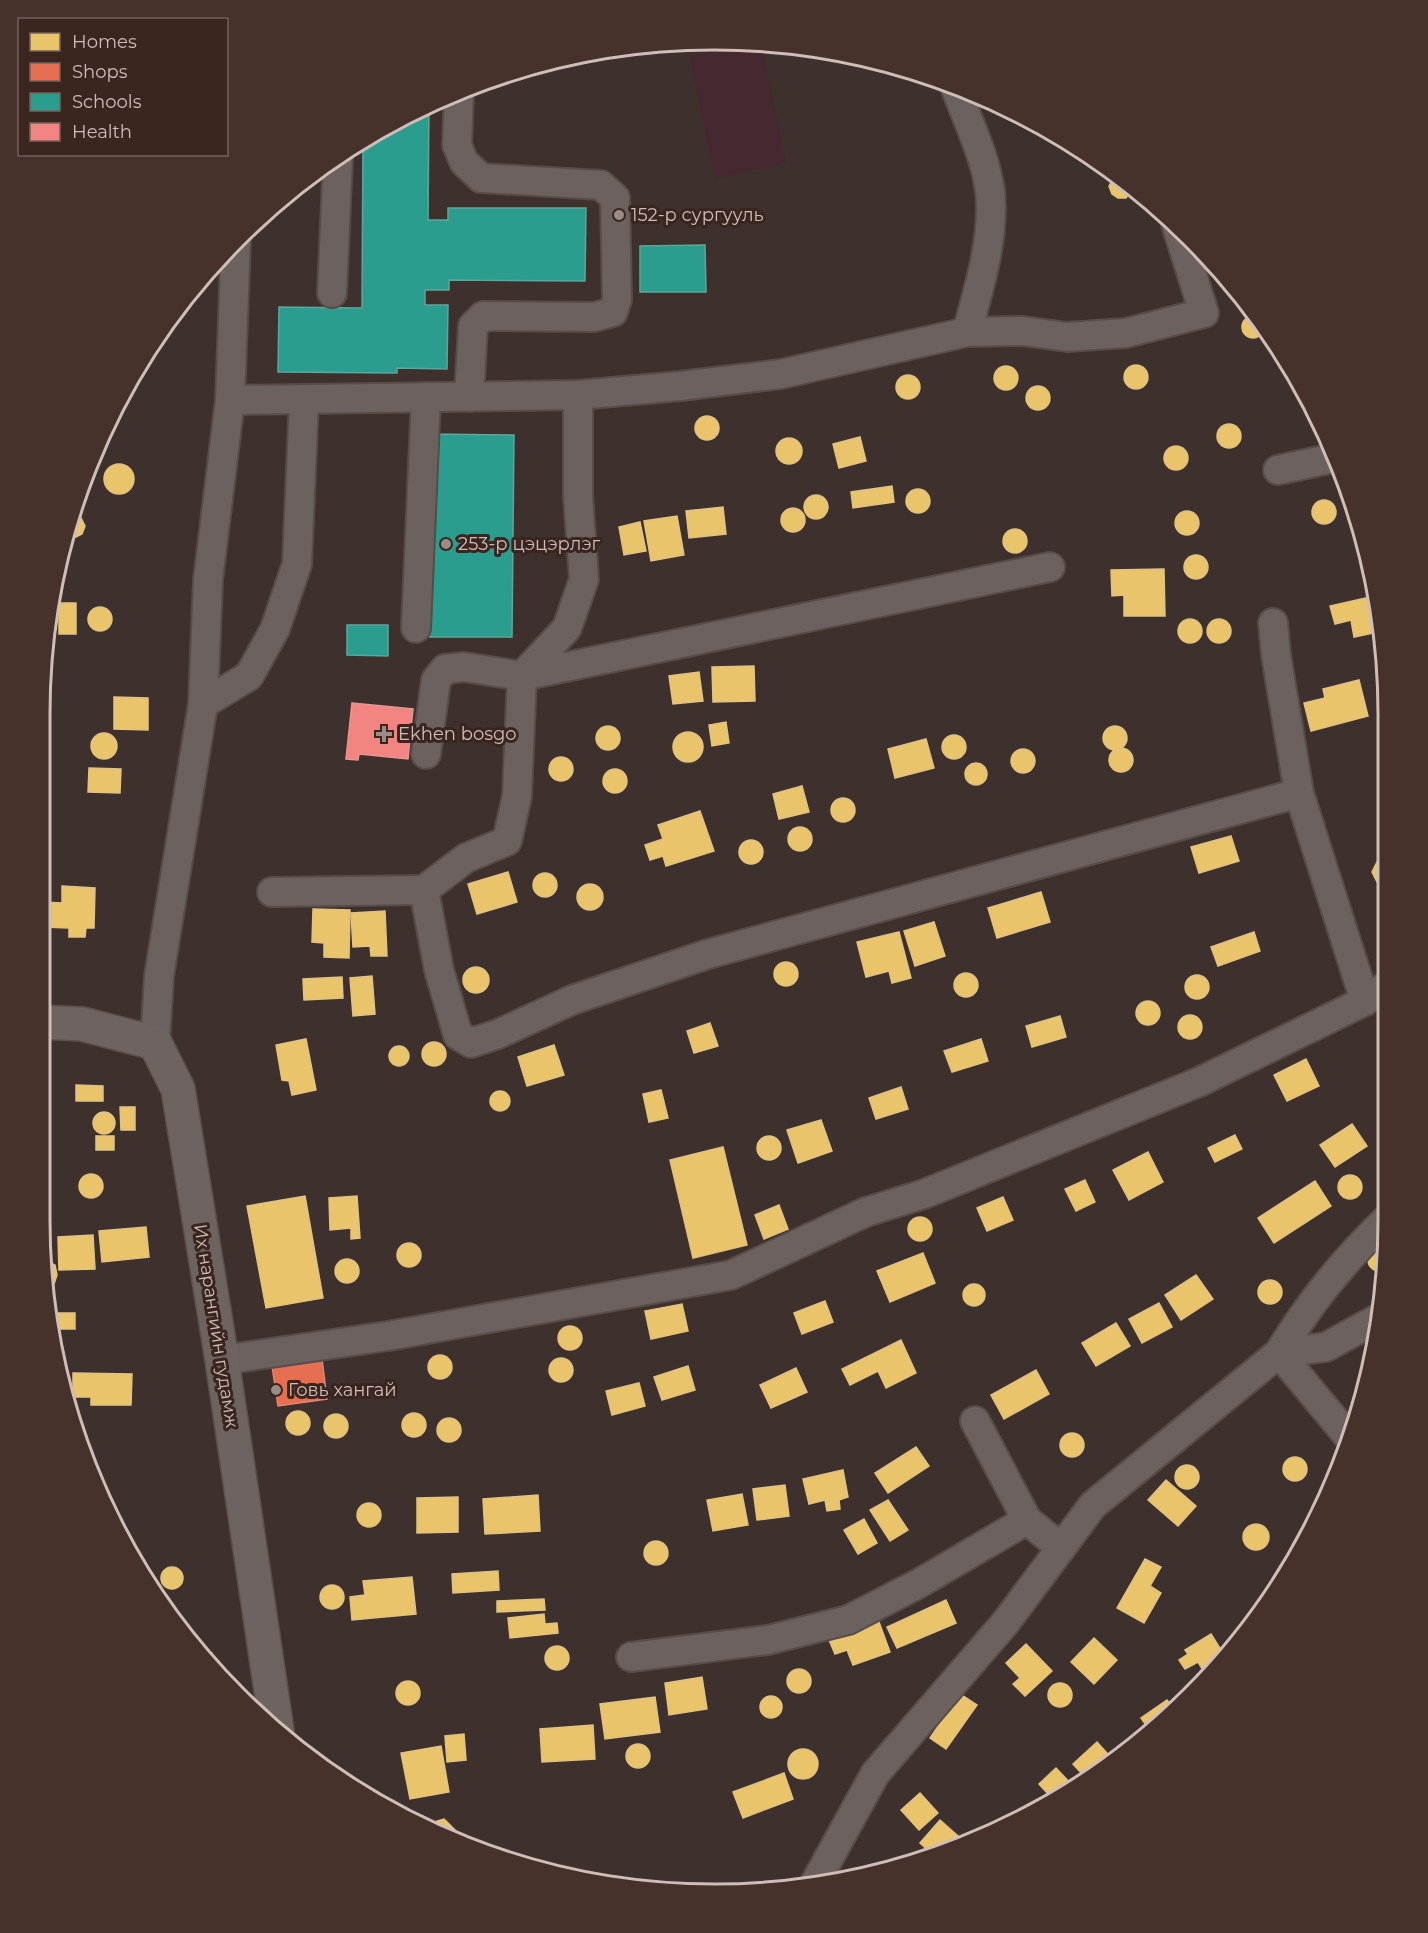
<svg xmlns="http://www.w3.org/2000/svg" width="1428" height="1933" font-family="Montserrat,sans-serif">
  <style>
    .green { fill: #462830 }
    .homes { fill: #e9c46a; stroke: #e1c281; stroke-width: 1.5 }
    .shops { fill: #e76f51; stroke: #e08670; stroke-width: 1.5 }
    .schools { fill: #2a9d8f; stroke: #5ca79b; stroke-width: 1.5 }
    .health { fill: #f28482; stroke: #e89592; stroke-width: 1.5 }
    .lines { fill: none; stroke-linecap: round; stroke-linejoin: round }
    .minor-casing { stroke: #574c4a; stroke-width: 32 }
    .major-casing { stroke: #5b4e4b; stroke-width: 36 }
    .minor { stroke: #6b615e; stroke-width: 28 }
    .major { stroke: #6d6360; stroke-width: 33 }
    .poi-dot { fill: #9c8c87; stroke: #3b251f; stroke-width: 2 }
    .labels { text-anchor: middle; dominant-baseline: central; stroke-width: 6; stroke-linejoin: round; paint-order: stroke }
    .poi-label { font-size: 18px; fill: #cfbdb8; stroke: #3b251f; text-anchor: start }
    .street-label { font-size: 18px; fill: #cfbdb8; stroke: #3b251f }
    .rim { fill: none; stroke: #cfbdb8; stroke-width: 3 }
  </style>
  <rect width="100%" height="100%" fill="#3e302d"/>
  <path class="green" d="M751,43h10l25,120 -71,15 -25,-122z"/>
  <g class="homes">
    <path d="M1115,176l18,12 -7,10h-8l-6,-4 -3,-8z"/>
    <circle cx="1253" cy="327" r="11"/>
    <path d="M1285,364l9,16 -7,-5z"/>
    <circle cx="1136" cy="377" r="12"/>
    <circle cx="1006" cy="378" r="12"/>
    <circle cx="908" cy="387" r="12"/>
    <circle cx="1038" cy="398" r="12"/>
    <circle cx="707" cy="428" r="12"/>
    <circle cx="1229" cy="436" r="12"/>
    <path d="M860,437l6,24 -27,7 -6,-24z"/>
    <circle cx="789" cy="451" r="13"/>
    <circle cx="1176" cy="458" r="12"/>
    <circle cx="119" cy="479" r="15"/>
    <path d="M892,486l2,16 -41,6 -2,-16z"/>
    <circle cx="918" cy="501" r="12"/>
    <circle cx="816" cy="507" r="12"/>
    <circle cx="1324" cy="512" r="12"/>
    <path d="M723,507l3,27 -37,4 -3,-27z"/>
    <circle cx="793" cy="520" r="12"/>
    <circle cx="1187" cy="523" r="12"/>
    <path d="M71,512l8,2 6,12 -3,8 -8,4 -10,-3z"/>
    <path d="M677,516l7,39 -33,6 -7,-40z"/>
    <path d="M640,522l6,29 -22,4 -5,-28z"/>
    <circle cx="1015" cy="541" r="12"/>
    <circle cx="1196" cy="567" r="12"/>
    <path d="M1164,569l1,47h-41v-21l-12,1 -1,-26z"/>
    <path d="M1375,596l8,35 -29,6 -3,-17 -16,4 -5,-18z"/>
    <rect x="59" y="603" width="17" height="31"/>
    <circle cx="100" cy="619" r="12"/>
    <circle cx="1190" cy="631" r="12"/>
    <circle cx="1219" cy="631" r="12"/>
    <path d="M754,666l1,35 -42,1 -1,-35z"/>
    <path d="M699,672l4,29 -30,3 -4,-28z"/>
    <path d="M1359,680l9,36 -57,15 -7,-28 21,-5 -2,-9z"/>
    <path d="M114,697l34,1v32l-34,-1z"/>
    <path d="M726,722l3,21 -17,3 -3,-21z"/>
    <circle cx="1115" cy="738" r="12"/>
    <circle cx="608" cy="738" r="12"/>
    <circle cx="688" cy="747" r="15"/>
    <circle cx="104" cy="746" r="13"/>
    <circle cx="954" cy="747" r="12"/>
    <path d="M926,739l8,29 -39,10 -7,-29z"/>
    <circle cx="1121" cy="760" r="12"/>
    <circle cx="1023" cy="761" r="12"/>
    <circle cx="561" cy="769" r="12"/>
    <circle cx="976" cy="774" r="11"/>
    <path d="M89,768l32,1 -1,24 -32,-1z"/>
    <circle cx="615" cy="781" r="12"/>
    <path d="M802,786l7,26 -30,7 -6,-25z"/>
    <circle cx="843" cy="810" r="12"/>
    <path d="M700,811l14,40 -48,15 -3,-10 -13,4 -5,-15 18,-6 -5,-14z"/>
    <circle cx="800" cy="839" r="12"/>
    <path d="M1231,836l8,25 -40,12 -8,-26z"/>
    <circle cx="751" cy="852" r="12"/>
    <path d="M1385,861v24l-8,-3 -5,-10 5,-10z"/>
    <path d="M508,872l9,30 -40,12 -9,-30z"/>
    <circle cx="545" cy="885" r="12"/>
    <circle cx="590" cy="897" r="13"/>
    <path d="M62,886l33,2 -1,40h-8l-1,9h-16v-9l-26,-1 1,-25 18,1z"/>
    <path d="M1041,892l9,30 -53,16 -9,-30z"/>
    <path d="M313,909l37,1 -1,48 -25,-1v-14l-12,-1z"/>
    <path d="M385,911l2,45h-16l-1,-10 -17,1 -2,-34z"/>
    <path d="M934,922l11,34 -30,10 -11,-35z"/>
    <path d="M899,932l12,46 -19,5 -3,-12 -23,6 -9,-35z"/>
    <path d="M1254,932l6,19 -42,15 -7,-19z"/>
    <circle cx="786" cy="974" r="12"/>
    <circle cx="476" cy="980" r="13"/>
    <circle cx="966" cy="985" r="12"/>
    <circle cx="1197" cy="987" r="12"/>
    <path d="M372,976l3,38 -22,2 -3,-38z"/>
    <path d="M342,977l1,21 -39,2 -1,-21z"/>
    <circle cx="1148" cy="1013" r="12"/>
    <circle cx="1190" cy="1027" r="12"/>
    <path d="M1060,1016l6,21 -34,10 -6,-21z"/>
    <path d="M710,1023l8,23 -24,7 -7,-22z"/>
    <path d="M1386,1029v16l-3,-8z"/>
    <path d="M306,1039l10,51 -24,5 -3,-14 -7,-1 -6,-35z"/>
    <path d="M981,1039l7,22 -36,11 -8,-21z"/>
    <circle cx="434" cy="1054" r="12"/>
    <path d="M554,1045l10,30 -37,11 -9,-29z"/>
    <circle cx="399" cy="1056" r="10"/>
    <path d="M1306,1059l13,27 -32,15 -13,-26z"/>
    <path d="M76,1085l27,1v15h-27z"/>
    <path d="M901,1087l7,22 -32,10 -7,-21z"/>
    <path d="M661,1090l7,28 -19,4 -6,-28z"/>
    <circle cx="500" cy="1101" r="10"/>
    <path d="M1386,1104l1,15 -7,-12z"/>
    <path d="M120,1107h15v23h-14z"/>
    <circle cx="104" cy="1123" r="11"/>
    <path d="M821,1120l11,31 -34,12 -11,-33z"/>
    <path d="M1352,1124l15,22 -32,21 -15,-22z"/>
    <path d="M1235,1135l7,14 -27,13 -7,-14z"/>
    <circle cx="769" cy="1148" r="12"/>
    <rect x="96" y="1136" width="18" height="14"/>
    <path d="M723,1147l24,98 -54,13 -23,-98z"/>
    <path d="M1148,1152l15,30 -34,18 -16,-30z"/>
    <circle cx="91" cy="1186" r="12"/>
    <circle cx="1350" cy="1187" r="12"/>
    <path d="M1085,1180l10,22 -19,9 -11,-22z"/>
    <path d="M1315,1181l16,25 -57,37 -16,-25z"/>
    <path d="M305,1196l18,102 -57,10 -19,-102z"/>
    <path d="M357,1196l3,42 -9,1v-11l-21,2 -1,-32z"/>
    <path d="M1003,1197l10,23 -26,11 -10,-23z"/>
    <path d="M779,1205l9,24 -24,10 -9,-24z"/>
    <circle cx="920" cy="1229" r="12"/>
    <path d="M146,1227l3,30 -47,5 -3,-31z"/>
    <path d="M93,1235l2,34 -36,1 -1,-33z"/>
    <circle cx="409" cy="1255" r="12"/>
    <circle cx="1379" cy="1260" r="11"/>
    <path d="M923,1253l12,30 -45,19 -13,-31z"/>
    <circle cx="347" cy="1271" r="12"/>
    <path d="M44,1260l11,5 2,10 -3,9 -6,4z"/>
    <path d="M1196,1275l17,24 -32,21 -16,-25z"/>
    <circle cx="1270" cy="1292" r="12"/>
    <circle cx="974" cy="1295" r="11"/>
    <path d="M825,1301l8,21 -31,12 -8,-21z"/>
    <path d="M1159,1303l13,24 -30,16 -13,-24z"/>
    <path d="M682,1304l6,27 -37,8 -6,-28z"/>
    <path d="M51,1313h24v16h-22z"/>
    <path d="M1116,1323l14,23 -34,20 -14,-23z"/>
    <circle cx="570" cy="1338" r="12"/>
    <path d="M901,1340l15,33 -30,15 -8,-17 -28,14 -8,-16z"/>
    <circle cx="440" cy="1367" r="12"/>
    <circle cx="561" cy="1370" r="12"/>
    <path d="M688,1366l7,24 -33,10 -8,-23z"/>
    <path d="M796,1368l11,24 -36,16 -11,-23z"/>
    <path d="M1036,1370l13,24 -45,25 -13,-24z"/>
    <path d="M73,1373l59,1 -1,31h-40v-8h-18z"/>
    <path d="M60,1380h5l1,24 -4,-10z"/>
    <path d="M639,1383l6,23 -33,9 -6,-24z"/>
    <circle cx="298" cy="1423" r="12"/>
    <circle cx="414" cy="1425" r="12"/>
    <circle cx="336" cy="1426" r="12"/>
    <circle cx="449" cy="1430" r="12"/>
    <circle cx="1072" cy="1445" r="12"/>
    <path d="M916,1447l13,19 -41,27 -13,-20z"/>
    <circle cx="1295" cy="1469" r="12"/>
    <circle cx="1187" cy="1477" r="12"/>
    <path d="M843,1470l5,27 -9,3 1,9 -13,2 -2,-11 -16,4 -6,-25z"/>
    <path d="M1166,1480l30,26 -18,20 -30,-26z"/>
    <path d="M785,1485l4,31 -32,4 -4,-31z"/>
    <path d="M742,1494l6,31 -35,6 -6,-31z"/>
    <path d="M538,1495l2,36 -55,3 -2,-35z"/>
    <path d="M458,1497v35l-41,1v-35z"/>
    <path d="M888,1500l20,30 -18,11 -20,-31z"/>
    <circle cx="369" cy="1515" r="12"/>
    <path d="M864,1519l13,24 -19,11 -14,-24z"/>
    <circle cx="1256" cy="1537" r="13"/>
    <circle cx="656" cy="1553" r="12"/>
    <path d="M1145,1559l16,8 -11,19 11,7 -17,30 -27,-15z"/>
    <circle cx="172" cy="1578" r="11"/>
    <path d="M498,1571l1,19 -46,3 -1,-19z"/>
    <path d="M412,1577l4,37 -64,6 -2,-23 15,-2 -2,-14z"/>
    <circle cx="332" cy="1597" r="12"/>
    <path d="M544,1599l1,11 -48,2v-11z"/>
    <path d="M946,1600l10,23 -59,25 -10,-21z"/>
    <path d="M544,1614l1,10 12,-1 1,10 -48,5 -2,-20z"/>
    <path d="M879,1622l11,30 -37,13 -6,-15 -12,4 -6,-14z"/>
    <path d="M1211,1634l15,24 -20,17 -8,-13 -13,7 -6,-9 9,-6 -3,-4z"/>
    <path d="M1094,1638l23,22 -23,24 -23,-22z"/>
    <path d="M1026,1644l26,27 -27,25 -12,-12 7,-6 -14,-15z"/>
    <circle cx="557" cy="1658" r="12"/>
    <circle cx="799" cy="1681" r="12"/>
    <path d="M702,1677l5,32 -38,6 -4,-32z"/>
    <circle cx="408" cy="1693" r="12"/>
    <circle cx="1060" cy="1695" r="12"/>
    <path d="M960,1694l17,11 -31,44 -16,-11z"/>
    <circle cx="771" cy="1707" r="11"/>
    <path d="M655,1697l5,35 -55,7 -5,-35z"/>
    <path d="M1167,1700l7,9 -24,22 -9,-13z"/>
    <path d="M593,1725l2,34 -53,3 -2,-33z"/>
    <path d="M464,1734l2,26 -19,2 -2,-26z"/>
    <path d="M1097,1742l17,19 -29,16 -12,-13z"/>
    <circle cx="638" cy="1756" r="12"/>
    <path d="M441,1746l8,46 -39,7 -9,-46z"/>
    <circle cx="803" cy="1764" r="15"/>
    <path d="M1056,1768l16,17 -21,12 -12,-13z"/>
    <path d="M784,1773l9,26 -50,19 -10,-26z"/>
    <path d="M920,1793l18,20 -19,17 -18,-20z"/>
    <path d="M444,1819l12,12 -1,7 -35,-12z"/>
    <path d="M940,1820l27,24 -34,11 -13,-12z"/>
    <path d="M861,1870h7l4,3 -19,6z"/>
  </g>
  <g class="shops">
    <path d="M322,1359l5,40 -49,7 -6,-40z"/>
    <path d="M212,1653l4,17 -14,-15z"/>
  </g>
  <g class="schools">
    <path d="M429,104l-1,116h20v-12h138l-1,73 -136,-1v10h-24v15h23l-1,64 -50,-1v5l-119,-1 1,-65 83,1 1,-167 53,-33z"/>
    <path d="M705,245l1,47h-66v-46z"/>
    <path d="M431,434l83,1 -2,202h-83z"/>
    <path d="M347,625h41v31l-41,-1z"/>
  </g>
  <path class="health" d="M352,703l61,6 -5,50 -49,-5 -1,6 -12,-1z"/>
  <g class="lines">
    <defs>
      <g id="minor">
        <path d="M459,92l-2,53 7,17 17,16 120,7 14,13 2,101 -4,13 -19,5 -111,-1 -10,10 -4,71"/>
        <path d="M332,293l6,-136"/>
        <path d="M967,332l56,-1 44,6 59,-4 78,-20 -28,-89"/>
        <path d="M578,395v101l6,83 -17,49 -45,48 -5,120 -10,45 -41,17 -42,32 15,80 19,65 13,8 27,-9 74,-34 136,-46 591,-161 66,208"/>
        <path d="M230,400l348,-5 102,-9 101,-12 186,-42c12,-44 28,-95 23,-141 -5,-36 -23,-71 -35,-105"/>
        <path d="M1278,470l60,-13"/>
        <path d="M1273,623l3,32 23,138"/>
        <path d="M416,628l10,-231"/>
        <path d="M203,704l46,-28 26,-47 22,-65 7,-165"/>
        <path d="M426,754l10,-74 9,-11 19,-2 58,9 528,-109"/>
        <path d="M272,892l152,-2"/>
        <path d="M155,1043l4,-67 44,-272 5,-124 22,-180 6,-163"/>
        <path d="M222,1360l166,-24 343,-61 135,-63 58,-18 275,-112 166,-81 21,-15"/>
        <path d="M975,1421l52,99 34,28"/>
        <path d="M1348,1436l-69,-83c30,-50 66,-94 108,-134"/>
        <path d="M631,1657l137,-17 80,-20 70,-36 109,-64"/>
        <path d="M814,1885l61,-111 131,-152 87,-117 186,-152 47,-6 53,-29"/>
      </g>
      <path id="major" d="M40,1022l42,2 73,19 23,46 44,271 55,371"/>
    </defs>
    <use href="#minor" class="minor-casing"/>
    <use href="#major" class="major-casing"/>
    <use href="#minor" class="minor"/>
    <use href="#major" class="major"/>
  </g>
  <g class="poi-dot">
    <circle cx="619" cy="215" r="6"/>
    <circle cx="446" cy="544" r="6"/>
    <path d="M381 725h6v6h6v6h-6v6h-6v-6h-6v-6h6z"/>
    <circle cx="276" cy="1390" r="6"/>
  </g>
  <g class="labels">
    <g class="poi-label">
      <text x="631" y="215">152-р сургууль</text>
      <text x="458" y="544">253-р цэцэрлэг</text>
      <text x="398" y="734">Ekhen bosgo</text>
      <text x="288" y="1390">Говь хангай</text>
    </g>
    <g class="street-label">
      <text transform="translate(216 1326) rotate(81)">Их нарангийн гудамж</text>
    </g>
  </g>
  <path d="M0 0H1428V1933H0ZM714 50H714A664 664 0 0 1 1378 714V1220A664 664 0 0 1 714 1884H714A664 664 0 0 1 50 1220V714A664 664 0 0 1 714 50Z" fill="#47312b" fill-rule="evenodd"/>
  <path class="rim" d="M714 50H714A664 664 0 0 1 1378 714V1220A664 664 0 0 1 714 1884H714A664 664 0 0 1 50 1220V714A664 664 0 0 1 714 50Z"/>
  <rect x="18" y="18" width="210" height="138" fill="#3b251f" stroke="#76625c" stroke-width="1.5"/>
  <rect x="30" y="33" width="30" height="18" fill="#e9c46a" stroke="#76625c" stroke-width="1.5"/>
  <text x="72" y="48" font-size="18" fill="#cfbdb8">Homes</text>
  <rect x="30" y="63" width="30" height="18" fill="#e76f51" stroke="#76625c" stroke-width="1.5"/>
  <text x="72" y="78" font-size="18" fill="#cfbdb8">Shops</text>
  <rect x="30" y="93" width="30" height="18" fill="#2a9d8f" stroke="#76625c" stroke-width="1.5"/>
  <text x="72" y="108" font-size="18" fill="#cfbdb8">Schools</text>
  <rect x="30" y="123" width="30" height="18" fill="#f28482" stroke="#76625c" stroke-width="1.5"/>
  <text x="72" y="138" font-size="18" fill="#cfbdb8">Health</text>
</svg>
